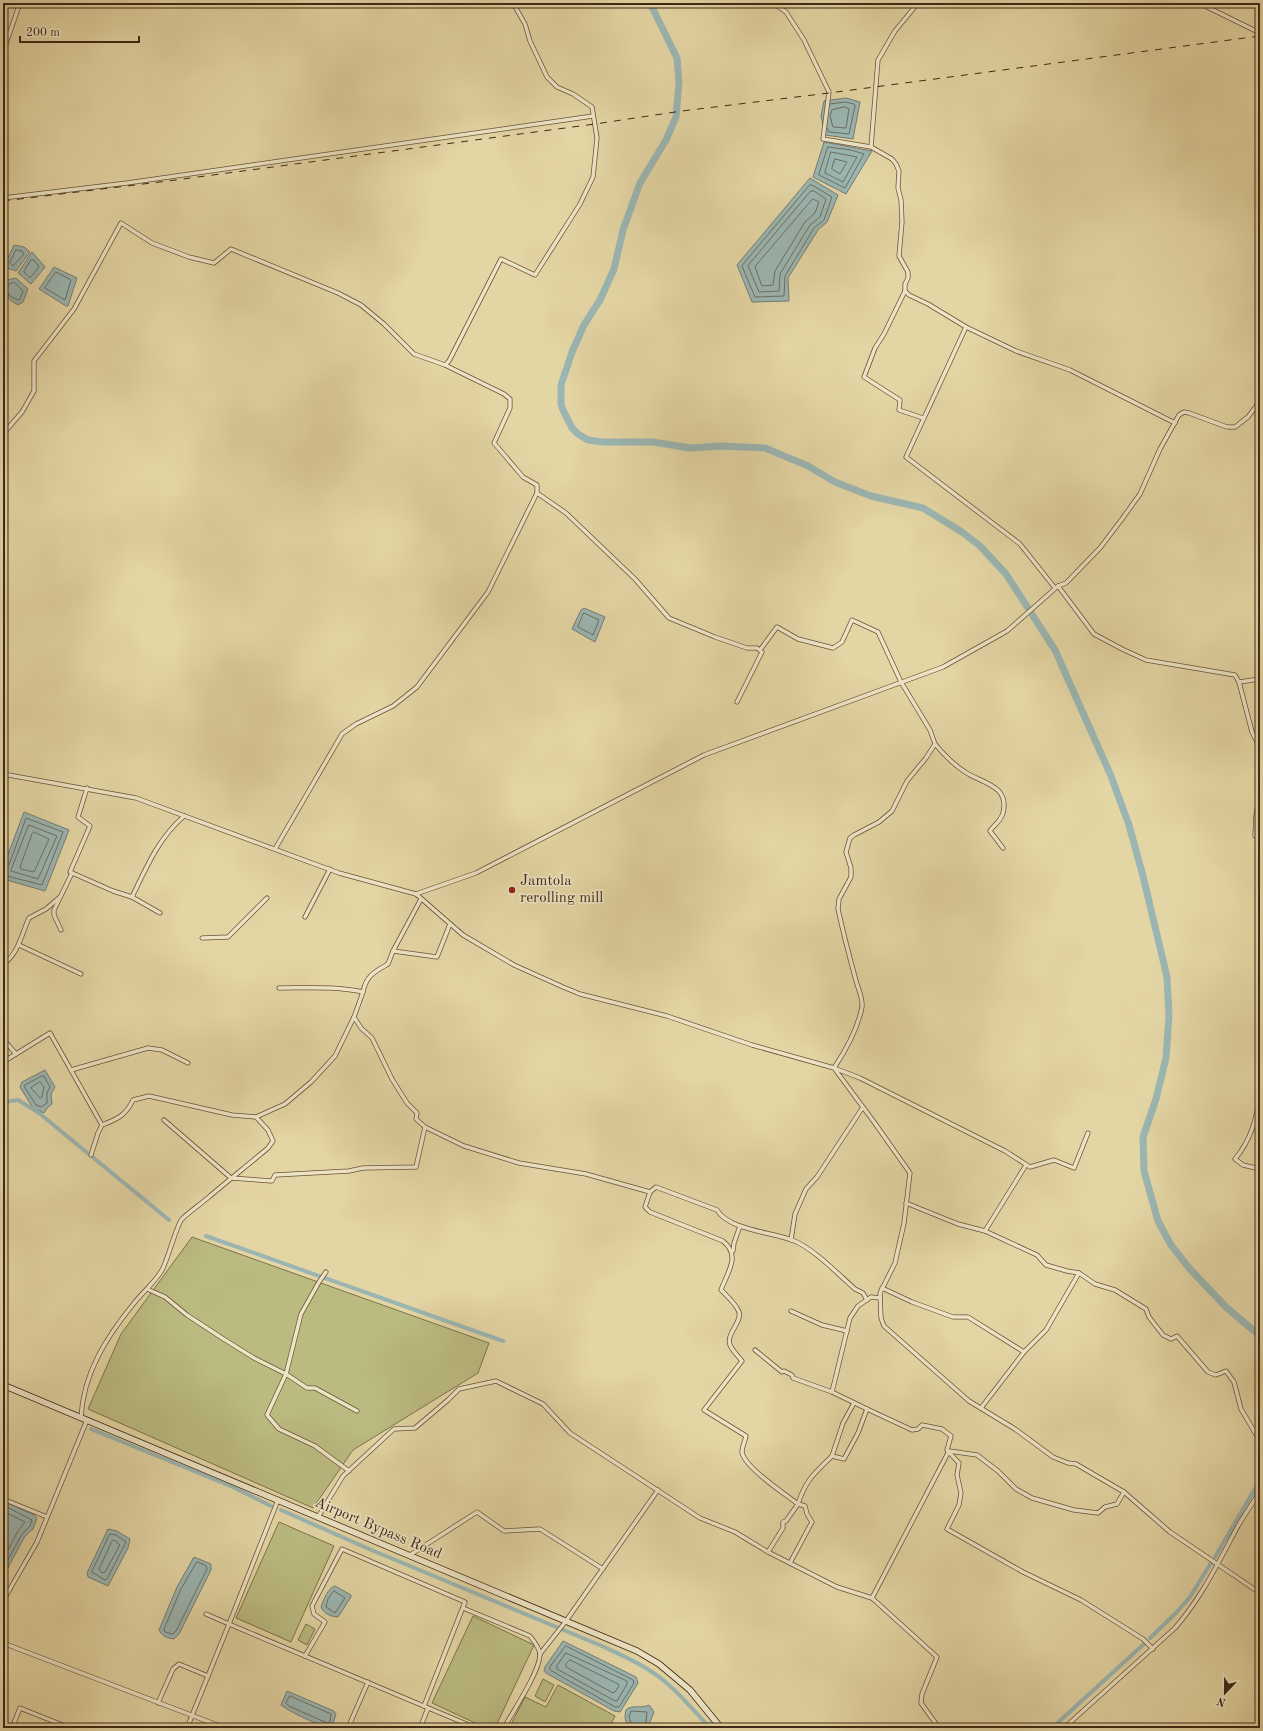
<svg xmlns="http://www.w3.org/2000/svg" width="1263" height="1731" font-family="'Old Standard TT',serif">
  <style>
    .green { fill: #bbbb81; stroke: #7c724c }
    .water { fill: #9bb6b2; stroke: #767d74 }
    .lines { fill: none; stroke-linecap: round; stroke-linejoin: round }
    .shore { stroke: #6c6f64; stroke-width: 1 }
    .canal { stroke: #9bb6b2; stroke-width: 4 }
    .river { stroke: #9bb6b2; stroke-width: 7 }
    .street-casing { stroke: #68533a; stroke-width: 5 }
    .secondary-casing { stroke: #3e2817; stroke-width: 7 }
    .street { stroke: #ede4c4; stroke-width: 3.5 }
    .secondary { stroke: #ede4c4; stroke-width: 5.5 }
    .rail { stroke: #3e2817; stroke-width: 1; stroke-dasharray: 7 7; stroke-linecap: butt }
    .poi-dot { fill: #8f2418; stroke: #ede4c4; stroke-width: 1.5 }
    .labels { text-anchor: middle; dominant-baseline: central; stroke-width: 3; stroke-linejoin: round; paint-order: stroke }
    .poi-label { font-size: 15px; fill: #3e2817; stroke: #ede4c4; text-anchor: start }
    .street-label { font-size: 15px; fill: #3e2817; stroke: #ede4c4 }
  </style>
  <rect width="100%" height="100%" fill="#e4d5a4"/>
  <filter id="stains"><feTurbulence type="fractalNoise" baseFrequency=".005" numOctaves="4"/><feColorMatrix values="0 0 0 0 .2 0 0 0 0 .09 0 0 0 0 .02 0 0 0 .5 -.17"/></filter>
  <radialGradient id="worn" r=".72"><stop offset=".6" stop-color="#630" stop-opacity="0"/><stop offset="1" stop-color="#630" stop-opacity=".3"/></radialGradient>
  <g class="green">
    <path d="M192,1237l297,106 -11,30 -125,77 -40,58 -225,-99 33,-75z"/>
    <path d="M279,1522l55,24 -43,96 -55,-24z"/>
    <path d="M473,1616l61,29 -39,83h-9l-54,-25z"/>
    <path d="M306,1624l9,5 -8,16 -9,-5z"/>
    <path d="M543,1679l11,6 -9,17 -10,-6z"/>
    <path d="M558,1685l57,31 -6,12h-100l16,-31 21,10z"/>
  </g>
  <g class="water">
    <path d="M846,98l14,4 -7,37 -28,-4 -4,-19 3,-15z"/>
    <path d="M824,142l48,9 -26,43 -33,-17z"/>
    <path d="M810,178l28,17 -11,27 -9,8 -30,48 1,23 -37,1 -15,-37z"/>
    <path d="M14,245l10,2 6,5 -14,19 -9,-3 -2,-4z"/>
    <path d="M32,252l13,15 -14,17 -13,-11z"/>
    <path d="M54,267l23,11 -9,28h-2l-27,-17z"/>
    <path d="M16,278l12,11 -5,13 -5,3c-10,-6 -15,-9 -15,-21l4,-4z"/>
    <path d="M584,608l21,9 -10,25 -23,-13 9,-19z"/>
    <path d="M24,812l45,18 -24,61 -42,-12v-11z"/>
    <path d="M45,1070l10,17 -4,7 1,10 -5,4 -3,5 -11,-5 -13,-21 2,-5z"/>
    <path d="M3,1501l31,14 3,3 -4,11 -8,7 -22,41z"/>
    <path d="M108,1529l9,2 13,8 -2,9 -20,38 -20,-9 -1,-4z"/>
    <path d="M194,1557l17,7v6l-32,64 -5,5c-8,-1 -12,-3 -15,-9l18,-43z"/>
    <path d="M335,1586l16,9v2l-13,20c-7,0 -15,-4 -17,-10 3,-8 6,-18 14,-21z"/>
    <path d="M563,1641l73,36 2,6 -18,29 -6,-1 -68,-38 -2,-3 1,-3z"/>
    <path d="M287,1691l47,20 2,3 -4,13c-9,1 -40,-14 -48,-20l-3,-2z"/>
    <path d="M649,1705l5,7 -4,10 4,6h-23c-6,-5 -7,-11 -5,-18 6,-6 16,-1 23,-5z"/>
  </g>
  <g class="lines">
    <g class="shore">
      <path d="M845,107l4,2 -3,19 -13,-1 -3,-11 2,-6z"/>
      <path d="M827,128l2,4 20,2 6,-28 -1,-2 -9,-2 -15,2"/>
      <path d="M828,147l23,3 13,4 -19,34 -26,-13z"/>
      <path d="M831,152l26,5 -14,25 -18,-9z"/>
      <path d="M835,159l12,3 -7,12 -8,-5z"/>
      <path d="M810,185h2l20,12 -8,23 -10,8 -29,48 -1,20 -29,1 -13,-31z"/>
      <path d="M811,191h3l12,8 -6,18 -10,8 -30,49 -1,17 -20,1 -11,-26z"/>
      <path d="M813,199l6,3 -4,11 -10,9 -30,49 -2,14 -11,1 -7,-19z"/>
      <path d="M16,250l6,1 2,3 -11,12 -3,-3z"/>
      <path d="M31,260h3l5,7 -9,11 -6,-6z"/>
      <path d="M56,272l15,8 -6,20 -20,-12z"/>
      <path d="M3,287l11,-5 9,9 -3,8 -2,1 -8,-4 -3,-5h-4"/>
      <path d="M584,613l15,7 -6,15 -15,-8z"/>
      <path d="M29,825l28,11 -19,43 -27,-8z"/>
      <path d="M34,832l15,7 -15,33 -13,-3 -1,-2 12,-33z"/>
      <path d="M3,868l6,-3 17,-47 37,14 -21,53 -39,-10"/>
      <path d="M42,1076h2l6,11 -3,6v10l-6,4 -5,-2 -12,-19z"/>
      <path d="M40,1082l4,5 -2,10 -2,1 -9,-10z"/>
      <path d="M3,1505l29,15 -2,6 -8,8 -19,35"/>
      <path d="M3,1511l22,11 -7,9 -15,28"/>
      <path d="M110,1534l6,1 10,7 -19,37 -2,1 -13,-8z"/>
      <path d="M114,1540l6,5 -15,27 -3,1 -3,-4 13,-28z"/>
      <path d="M198,1562l8,4 1,3 -31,62 -3,3 -8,-2 -1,-3 17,-40 15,-26z"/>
      <path d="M334,1591l11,7 -10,15 -9,-6 2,-8z"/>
      <path d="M566,1646l67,34 1,3 -15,24h-4l-65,-37v-3z"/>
      <path d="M566,1653l61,28v3l-10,17h-2l-58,-32v-3z"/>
      <path d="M570,1660l48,24 1,2 -4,6 -2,1 -47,-26v-3z"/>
      <path d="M290,1696l41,18 -1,8 -3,1 -38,-17 -3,-3z"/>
      <path d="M633,1728l-4,-11 2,-6 16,1 -1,10 2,6"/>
    </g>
    <g class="canal">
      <path d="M3,1102l15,-2 21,13 130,107"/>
      <path d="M206,1236l297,105"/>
      <path d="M91,1429l142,58 38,19"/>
      <path d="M281,1510l88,39 233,97c17,8 34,15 50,26 22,14 40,37 58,56"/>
      <path d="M1215,1557l45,-77"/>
      <path d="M1150,1638l26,-25 14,-16 21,-34"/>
      <path d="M1052,1728l92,-84"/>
    </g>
    <path class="river" d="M650,3l27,55 2,24 -3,35 -10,23 -26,43 -17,47 -9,39 -14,31 -16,25 -12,27 -11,33v19l2,6 9,18 6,6 10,6 15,2h50l37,6 31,-2 44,2 43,18 27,16 36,14 52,12 39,24 18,14 26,28 49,76 56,126 18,49 14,51 24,101 2,39 -3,42 -10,41 -13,38 1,34 14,50 13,24 18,23 37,39 34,29"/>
    <defs>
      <g id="street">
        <path d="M773,3l13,9 18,28 25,52 -6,47 48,8 21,12 4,5 3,7 -1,17 3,12 1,22 -3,34 9,16v6l-3,6v7l4,4 19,9 38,23 50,24 54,19 105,53"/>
        <path d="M1199,3l61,30"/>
        <path d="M3,52l17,-49"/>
        <path d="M871,147l7,-87 17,-29 23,-28"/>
        <path d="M3,198l124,-15 466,-67"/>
        <path d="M905,291l-21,43 -9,14 -11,29 36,23 -1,10 24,8"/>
        <path d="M966,327l-60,130 114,87 35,44"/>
        <path d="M3,434l19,-22 12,-21v-30l40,-52 47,-86 31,20 37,14 25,6 17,-14 107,44 23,12 23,19 30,30 31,11 4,-4 52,-102 34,16 45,-71 13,-27 4,-39 -5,-31 -19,-13 -16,-7 -10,-10 -17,-36 -5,-17 -12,-21"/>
        <path d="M537,493l29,20 69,66 34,39 46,19 32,11h10l5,4 -25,50"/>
        <path d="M1058,586l36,48 28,15 24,11 89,15 4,7 13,50 8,16"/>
        <path d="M760,650l17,-23 21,12 35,9 9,-6 10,-22 26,12 23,50 29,48 5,14 -9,14 -19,23 -15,30 -13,11 -25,13 -4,3 -4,14 5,16v9l-12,22 -1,10c5,23 11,46 17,68 2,10 8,19 7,30 -4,21 -16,43 -28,61l26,10 145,73 25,16 24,-7 20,8 14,-35"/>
        <path d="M1239,682l21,-3"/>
        <path d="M935,744c9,11 18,20 30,28 16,11 45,13 38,41 -2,8 -9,12 -13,18l13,17"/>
        <path d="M3,774l133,24 203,75 77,21 60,-21 228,-118 239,-88 64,-36 51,-45 8,-3 34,-35 22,-29 18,-25 20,-45 19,-34 5,-3 5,1 38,14h8l13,-10 12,-16"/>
        <path d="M87,788l-9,29 12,9 -20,46 43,19 19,6 28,16"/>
        <path d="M1260,796l-4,19 -1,21 5,2"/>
        <path d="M275,849l67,-115 14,-10 37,-18 24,-19 71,-95 49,-99v-8l-14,-8 -29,-34 16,-35v-9l-6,-5 -59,-29"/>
        <path d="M416,894l47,41 51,30 49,22 17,7 87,22 85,29 82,23 40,54 36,51 -6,50 -9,40 -15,30 1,25 3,8 85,75 46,28 38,28 15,6 8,1 48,28 46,40 90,61"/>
        <path d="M132,897c15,-31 26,-58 52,-81"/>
        <path d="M305,917l25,-48"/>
        <path d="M61,930l-7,-15v-5l18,-37"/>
        <path d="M202,938l26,-1 39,-39"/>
        <path d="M19,945l62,29"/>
        <path d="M393,951l28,-52"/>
        <path d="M3,964c15,-9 19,-31 26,-46l17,-9 14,-12"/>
        <path d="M279,988c28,0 56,-2 84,4 3,-16 11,-20 25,-28l5,-13 44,6 13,-33"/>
        <path d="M363,992l-9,25 7,11 11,10 20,41 15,24 10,10 -1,6 9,8"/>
        <path d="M3,1039l13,15"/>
        <path d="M3,1062l47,-29 52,92"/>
        <path d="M71,1070l77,-22 14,2 26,13"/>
        <path d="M1260,1093c-3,25 -9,47 -25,66l8,6 17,4"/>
        <path d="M256,1117l29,-13 26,-22 24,-26 19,-39"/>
        <path d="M164,1120l67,58 41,3 3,-6 74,-4 14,-3 53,-1 9,-40 39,19 55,17 67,11 64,18 -5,15 5,5 73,29c18,15 5,30 -2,49 6,6 15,14 18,22 3,11 -13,21 -9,33 2,5 8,11 12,16l-38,49 42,26c-1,5 -4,11 -4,16 2,15 43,42 56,52l-12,17 -3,1v6l-15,24"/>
        <path d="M650,1192l6,-5 61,23c12,20 54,22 75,30 20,7 46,34 63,49l8,4 4,7"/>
        <path d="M906,1203l52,21 27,7 52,24 9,10 21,6 12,2 16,11 20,6 31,19 3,8 14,18 8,4 6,-3 31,36 8,3 10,-4 8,11 7,27 19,32"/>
        <path d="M985,1231l41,-66"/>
        <path d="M791,1240l4,-26 11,-25 11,-12 46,-70"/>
        <path d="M733,1251l1,-8 6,-17"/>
        <path d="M326,1272l-7,10 -18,32 -15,60 21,14h8l42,23"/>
        <path d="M882,1288l30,14 41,15h15l56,35 -43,56"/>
        <path d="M147,1289l18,8 22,18 35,23 32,20 32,16 -19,41 12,14 36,17 34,25"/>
        <path d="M791,1311l31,14 25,6"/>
        <path d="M755,1350l27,22 2,-1 8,4 1,3 39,14"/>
        <path d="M1024,1352l22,-22 33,-57"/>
        <path d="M867,1409l-35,-17 18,-74 8,-12 13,-9 9,1"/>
        <path d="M81,1418c2,-45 26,-82 54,-116 9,-11 20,-20 27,-32 6,-11 15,-46 20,-51 8,-8 19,-15 28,-23 19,-16 39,-32 58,-48l5,-7 -5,-11 -12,-13 -24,-2 -83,-19 -16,4c-7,15 -15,19 -31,25l-4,8 -7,22"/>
        <path d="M832,1456l11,-33 11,-20"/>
        <path d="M3,1499l44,18"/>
        <path d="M278,1500l-49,124 247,104"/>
        <path d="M318,1517l25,-41 51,-47 21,-1 33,-28 11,-11 37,-8 47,23 27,29 130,85 35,14 33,20 69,35 35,11 65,59 -15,37 -1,9 18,25"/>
        <path d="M410,1555l67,-43 27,19 36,-2 63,40"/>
        <path d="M790,1563l22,-41 -5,-8 -2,-8 -7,-2c8,-25 17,-31 34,-48l12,3 14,-26 9,-24 45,21 6,-1 4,-4 20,4 9,7 -4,14 12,13 -2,12 4,18 -2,12 -12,24 76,43 58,28 62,39 10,10"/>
        <path d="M872,1598l77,-147 28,4 21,16 18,18 16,9 42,12 24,3 7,-6 12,-3 7,-12"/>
        <path d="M3,1601l34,-59 50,-122"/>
        <path d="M463,1608l67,28c4,5 10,13 10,19 -1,18 -27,56 -36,73"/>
        <path d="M3,1643l222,85"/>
        <path d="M540,1654l26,-33 92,-131"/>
        <path d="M305,1656l20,-34 -11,-8 -2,-8 30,-57 123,53 -41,104"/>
        <path d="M158,1703l15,-34 6,-5 29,12"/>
        <path d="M12,1728l8,-20 50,20"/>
        <path d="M187,1728l42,-104 -23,-10"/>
        <path d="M348,1728l20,-46"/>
        <path d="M420,1728l8,-20"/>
        <path d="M1064,1728l111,-100c27,-31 44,-67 63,-102 7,-12 15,-23 22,-35"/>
      </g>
      <path id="secondary" d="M3,1385l634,266 22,13 31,26 31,38"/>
    </defs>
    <use href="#street" class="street-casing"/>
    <use href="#secondary" class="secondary-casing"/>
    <use href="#street" class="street"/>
    <use href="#secondary" class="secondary"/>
    <path class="rail" d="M3,201l165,-20 427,-57 87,-13 147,-18 431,-57"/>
  </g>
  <circle class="poi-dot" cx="512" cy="890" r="4"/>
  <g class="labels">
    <g class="poi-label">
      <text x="520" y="881">Jamtola<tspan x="520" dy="17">rerolling mill</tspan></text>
    </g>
    <g class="street-label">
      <text transform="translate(378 1529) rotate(23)">Airport Bypass Road</text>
    </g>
  </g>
  <rect width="1263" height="1731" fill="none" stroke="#e4d5a4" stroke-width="16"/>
  <rect x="4" y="4" width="1255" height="1723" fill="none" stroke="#3e2817" stroke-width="2"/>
  <rect x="8" y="8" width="1247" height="1715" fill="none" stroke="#3e2817"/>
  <g transform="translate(1225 1693) rotate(202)" stroke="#ede4c4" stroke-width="3" paint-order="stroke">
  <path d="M0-3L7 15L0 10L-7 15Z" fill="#3e2817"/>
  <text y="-6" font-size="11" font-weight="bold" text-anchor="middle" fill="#3e2817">N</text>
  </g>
  <path d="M20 36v6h119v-6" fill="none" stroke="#3e2817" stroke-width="2"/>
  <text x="26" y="36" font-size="12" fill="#3e2817" stroke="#ede4c4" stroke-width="3" paint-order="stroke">200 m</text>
  <rect width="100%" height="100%" filter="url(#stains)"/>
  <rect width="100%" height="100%" fill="url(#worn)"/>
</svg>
